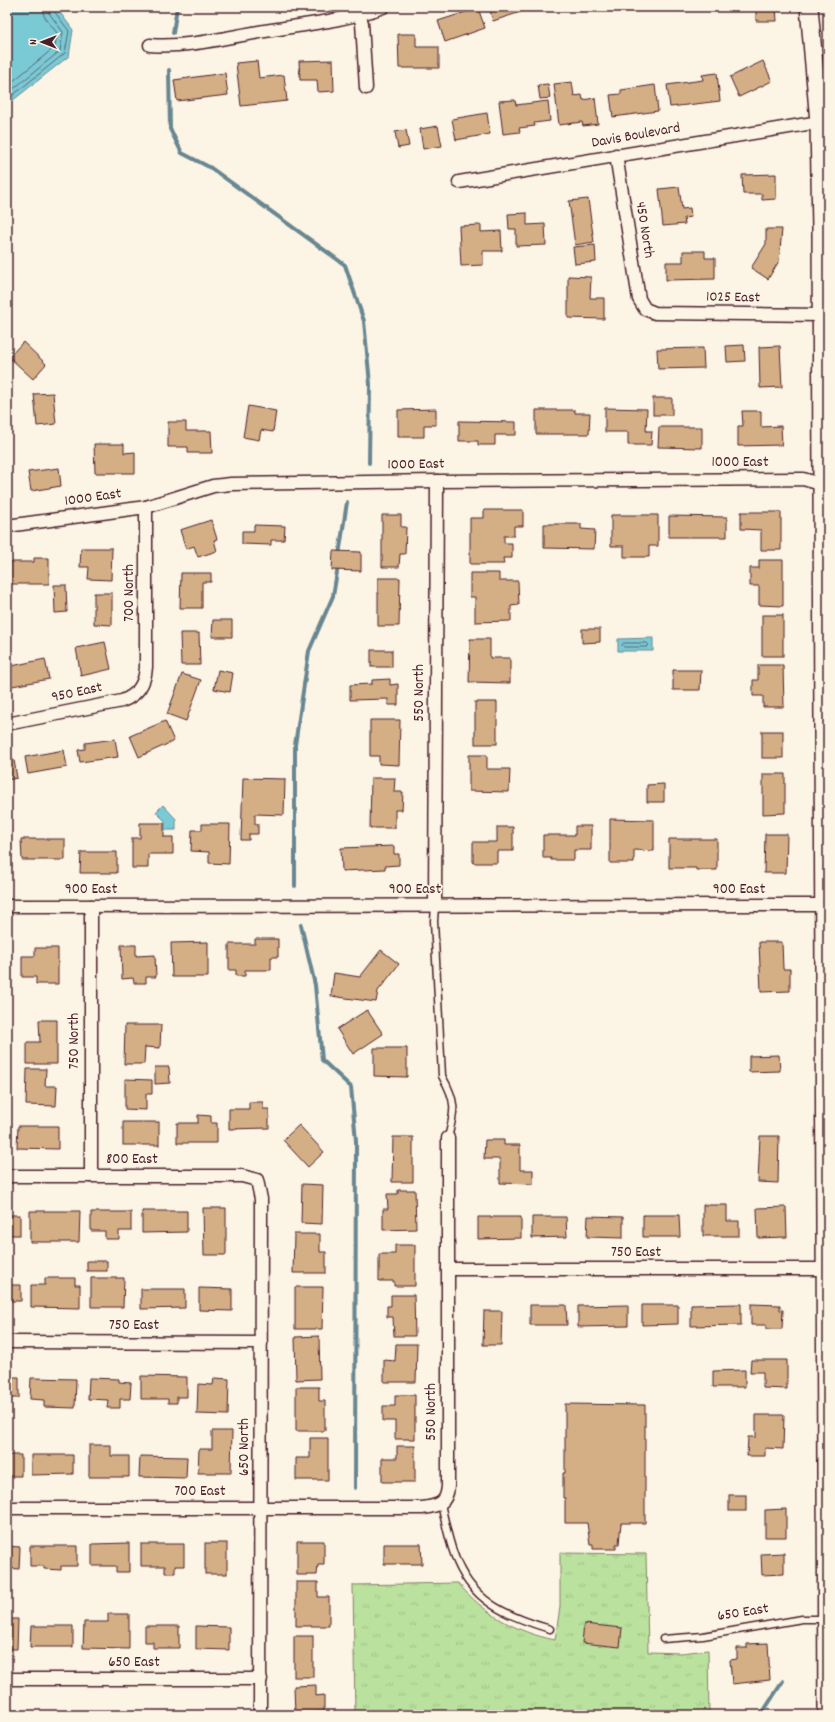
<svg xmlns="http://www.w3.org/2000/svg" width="835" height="1722" font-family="Dekko,sans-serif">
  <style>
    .grass { fill: url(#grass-tufts); stroke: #828064 }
    .water { fill: #7acad5; stroke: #678691 }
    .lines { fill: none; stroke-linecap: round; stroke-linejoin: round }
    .shore { stroke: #5d636f; stroke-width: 1 }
    .stream { stroke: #678691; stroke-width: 4 }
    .building { fill: #d4af86; stroke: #4a1f2b }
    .service-casing { stroke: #4a1f2b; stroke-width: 9 }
    .minor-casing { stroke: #4a1f2b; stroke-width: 15 }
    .secondary-casing { stroke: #4a1f2b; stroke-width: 20 }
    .service { stroke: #fcf5e5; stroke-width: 6 }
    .minor { stroke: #fcf5e5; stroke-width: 12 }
    .secondary { stroke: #fcf5e5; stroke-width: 17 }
    .labels { text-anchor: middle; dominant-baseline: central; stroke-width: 3.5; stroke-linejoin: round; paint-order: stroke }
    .street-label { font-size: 15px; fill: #4a1f2b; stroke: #fcf5e5 }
  </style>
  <defs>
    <pattern id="grass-tufts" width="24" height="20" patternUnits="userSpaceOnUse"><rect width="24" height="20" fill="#bae29e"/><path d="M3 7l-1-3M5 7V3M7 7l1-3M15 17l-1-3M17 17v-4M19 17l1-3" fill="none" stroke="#a1c188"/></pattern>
  </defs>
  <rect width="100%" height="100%" fill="#fcf5e5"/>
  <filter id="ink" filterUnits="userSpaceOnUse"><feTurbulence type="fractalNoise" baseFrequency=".025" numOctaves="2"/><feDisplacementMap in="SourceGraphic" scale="8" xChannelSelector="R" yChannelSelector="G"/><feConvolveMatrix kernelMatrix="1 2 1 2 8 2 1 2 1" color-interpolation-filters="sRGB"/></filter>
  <g filter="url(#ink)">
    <path class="grass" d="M560,1553l86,1 2,98 33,1 27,-3 1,65h-354l-2,-130 105,-2c26,31 58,49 97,57l5,-33z"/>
    <g class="water">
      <path d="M7,7h49l17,23 -4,26 -62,49z"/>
      <path d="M653,638v13h-35v-12z"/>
      <path d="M163,805l13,14v11h-11v-9l-9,-9z"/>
    </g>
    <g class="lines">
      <g class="shore">
        <path d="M7,86l48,-39 2,-14 -13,-17 -2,-9"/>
        <path d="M7,94l53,-43 3,-19 -14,-19 -1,-6"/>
        <path d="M7,100l58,-47 4,-22 -15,-20 -1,-4"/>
        <path d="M624,643h23l2,2 -2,2h-23l-2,-2z"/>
      </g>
      <g class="stream">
        <path d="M173,33l4,-26"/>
        <path d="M169,70l1,59 12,24 29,15 134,97 19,56 6,63 -1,79"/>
        <path d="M339,555l8,-53"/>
        <path d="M295,886v-141l14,-94 24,-55 5,-30"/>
        <path d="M301,925l14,60 7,75 29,27 5,54 -1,347"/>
        <path d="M761,1715l22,-34"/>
      </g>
    </g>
    <g class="building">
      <path d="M489,7h41v2l-37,12z"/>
      <rect x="551" y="7" width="30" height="2"/>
      <path d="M714,7h25v2l-25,1z"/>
      <path d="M756,7h20l1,14h-21z"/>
      <path d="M478,8l7,20 -40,14 -7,-21z"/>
      <path d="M398,34h18v13h23v21h-40z"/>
      <path d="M333,60l1,31 -16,1 -1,-12h-17l-1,-19z"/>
      <path d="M257,61l2,17 25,-3 3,26 -46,5 -5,-43z"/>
      <path d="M763,61l9,20 -33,16 -9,-20z"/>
      <path d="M225,73l3,22 -51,6 -3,-21z"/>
      <path d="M717,73l3,28 -50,6 -3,-22 36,-5 -1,-5z"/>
      <path d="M572,82l2,14 8,-1 1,5 12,-2 3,26 -15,2 -1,-4 -23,3 -5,-41z"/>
      <path d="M548,84l2,14 -10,1 -2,-14z"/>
      <path d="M655,85l3,26 -45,6 -3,-22 11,-1v-4z"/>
      <path d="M515,100l1,5 32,-4 2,20 -16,2 1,3 -16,2 1,4 -17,2 -4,-33z"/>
      <path d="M487,113l3,21 -34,6 -4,-21z"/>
      <path d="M438,126l4,20 -19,3 -3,-20z"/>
      <path d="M406,130l3,16 -11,2 -3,-16z"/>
      <path d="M776,174v25l-14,1v-6h-19l-1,-19z"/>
      <path d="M679,187l3,22 8,-1 1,9 -7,1 1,6 -22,2 -4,-37z"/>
      <path d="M588,199l6,43 -19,3 -6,-44z"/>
      <path d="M527,213v12l18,-1 1,21 -30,1v-17h-7l-1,-15z"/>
      <path d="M481,225v7l20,-1 1,20h-19v14l-22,1 -2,-40z"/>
      <path d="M766,229h16l-3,32 -11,18 -17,-11 15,-24z"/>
      <path d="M595,245l1,17 -21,2 -2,-17z"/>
      <path d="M683,251h22v7h10v21l-49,1v-18h17z"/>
      <path d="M568,276l23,1 -1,21h14v21l-36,-1z"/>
      <path d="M23,342l23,22 -13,15 -24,-22z"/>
      <path d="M744,345l1,16 -18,1 -1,-16z"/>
      <path d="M780,346l2,41 -22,1 -1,-41z"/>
      <path d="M703,348l1,20 -46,1 -1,-20z"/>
      <path d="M53,393l3,31 -19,2 -3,-32z"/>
      <rect x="653" y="398" width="19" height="17"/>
      <path d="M248,406l28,5 -3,21 -12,-2 -2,10 -16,-3z"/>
      <path d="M605,408l42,1 -1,22h6l-1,14h-23v-13h-23z"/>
      <path d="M436,409v16h-12v12h-26v-27z"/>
      <path d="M536,410h39v3h15l-1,21h-53z"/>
      <path d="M742,411h19v16l20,-1 1,19 -44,1v-20h5z"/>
      <path d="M459,421l57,1v13h-21v10h-17v-4h-19z"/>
      <path d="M168,422h18v9h25l1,22h-24v-6h-20z"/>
      <path d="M659,427h43v21l-44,-1z"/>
      <path d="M94,444h30v9l11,-1v21h-40z"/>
      <path d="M59,468l2,18 -30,5 -3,-19z"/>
      <path d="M484,510h39v16h-9v10h-10v7h8v15h-9l1,6h-34v-46h14z"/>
      <path d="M741,512h40v38h-20v-20l-20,-1z"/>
      <path d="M382,515h19v12h5l-1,27h-5l-1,13h-17z"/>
      <path d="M611,515h47v31h-9v11h-25v-11h-13z"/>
      <path d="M669,516l58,1v20h-58z"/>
      <path d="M211,520l6,19 -3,1 3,11 -19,6 -4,-11 -8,3 -6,-19z"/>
      <path d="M544,524h37v5l14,1 -1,19 -50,-1z"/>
      <path d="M254,525l31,1 -1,14h-13v5l-29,-1v-13h12z"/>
      <path d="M81,548h31l-1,32 -23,-1 1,-12h-9z"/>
      <path d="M333,551l28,1v19l-29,-1z"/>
      <path d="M34,558h15v26h-42v-22h27z"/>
      <path d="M759,560h24v46l-24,-1v-19h-9v-18h9z"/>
      <path d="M181,573h30v9h-9v26h-22z"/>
      <path d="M470,573h29v8h19l1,24 -8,1v15l-36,1v-25h-5z"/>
      <path d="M378,578h22l-1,48h-21z"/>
      <path d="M54,585h12l1,27 -12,1z"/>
      <path d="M94,593h18v32l-18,-1z"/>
      <rect x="762" y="615" width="21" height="41"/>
      <path d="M213,620h19v17h-20z"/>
      <path d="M582,629h18v13l-18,1z"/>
      <path d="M180,633h19l1,32h-19z"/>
      <path d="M470,639h20v19h20v25l-41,-1z"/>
      <path d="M105,642l6,27 -30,7 -5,-28z"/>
      <rect x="371" y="650" width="21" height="17"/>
      <path d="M45,659l4,20 -42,8v-20z"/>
      <path d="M758,665h25l1,42h-21v-11h-10v-16h5z"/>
      <path d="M218,670l15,3 -3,19 -16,-3z"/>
      <path d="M673,670h28l-1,20h-27z"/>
      <path d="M182,674l19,6 -15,41 -19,-7z"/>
      <path d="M390,679v6l8,-1v21h-10v-6l-38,1v-15l22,-1v-4z"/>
      <rect x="475" y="702" width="22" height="42"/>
      <path d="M370,720h30l-1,45 -20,-1v-8h-9z"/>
      <path d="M165,721l9,20 -35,16 -9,-21z"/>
      <rect x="762" y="731" width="21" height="27"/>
      <path d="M115,739l3,18 -38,5 -2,-12 7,-1v-6z"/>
      <path d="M64,750l3,17 -39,7 -3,-17z"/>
      <path d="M469,755h18v14h23l-1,23 -40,-1z"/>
      <path d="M14,760l3,18 -10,2v-19z"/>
      <path d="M763,774h22v39l-22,1z"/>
      <path d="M243,778l42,1 -1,36 -29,-1v10h3v10h-9v6h-8z"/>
      <path d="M371,778h24l-1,14h9l-1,18h-7v18h-25z"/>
      <path d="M664,784v18h-17v-17z"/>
      <path d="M610,819l44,1v31l-20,-1v13h-24z"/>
      <path d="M140,823h24v14h9v17h-25v14h-16v-30h8z"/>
      <path d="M202,824h28l-1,40 -20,-1v-11l-18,-1 1,-21h10z"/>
      <path d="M575,826h16v24h-17v10h-23v-2h-8v-23h32z"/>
      <path d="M497,827h16v24h-16v12h-24v-21h24z"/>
      <path d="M765,834h22l-1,39h-22z"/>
      <path d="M21,839h44v21h-43z"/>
      <path d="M669,839h48v31h-21v-2h-27z"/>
      <path d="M394,846v8h5v11l-14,1v3l-43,2 -1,-23z"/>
      <path d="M7,851h5l-1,17h-4z"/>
      <path d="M81,852h36v21h-37z"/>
      <path d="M255,939h23v18h-7v13h-26v6h-9v-6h-7v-26h26z"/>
      <path d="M208,942v35h-36l-1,-34z"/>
      <path d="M759,942h23l1,27h7v22l-29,1z"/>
      <path d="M121,945h15v11l19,-1 1,22h-10v6h-12l-1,-5 -11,1z"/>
      <path d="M35,948h23v36h-22v-7h-14v-21h13z"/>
      <path d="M381,950l18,14 -21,27 -2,11 -45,-6 3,-23 26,4z"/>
      <path d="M367,1010l16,24 -30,20 -16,-25z"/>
      <path d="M39,1020h18v44h-30v-22h13z"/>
      <path d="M125,1025h36l-1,23 -15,-1 -1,17h-20z"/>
      <path d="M374,1048h33v29l-33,-1z"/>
      <path d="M779,1055l1,16 -31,1v-16z"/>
      <path d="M155,1067h14l1,16 -15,1z"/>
      <path d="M27,1069h19l-1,17h12l-1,20 -30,-1z"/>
      <path d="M125,1079l27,1v14h-6v16l-21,-1z"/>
      <path d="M249,1102h14v7h6v19l-40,1v-20h20z"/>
      <path d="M198,1115l13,1v7h6v20h-40v-20h21z"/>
      <rect x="123" y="1122" width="36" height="23"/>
      <path d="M299,1125l25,27 -16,15 -25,-27z"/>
      <path d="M18,1126h40v23l-41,-1z"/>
      <path d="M760,1136h19l-1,47 -20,-1z"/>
      <path d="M393,1137h20v45h-21z"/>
      <path d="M485,1140h19v5h16v25h13v14l-33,-1v-24h-16z"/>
      <path d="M302,1184l21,1 -1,39 -21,-1z"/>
      <path d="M398,1190h17l1,39 -33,1v-21h5l-1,-15h11z"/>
      <path d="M703,1205h24v16h12v15h-36z"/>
      <path d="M786,1207l1,30 -29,1 -1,-30z"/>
      <path d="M203,1208h23v47h-22z"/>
      <path d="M30,1211h50l-1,31h-49z"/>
      <path d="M142,1211h45v21l-45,1z"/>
      <path d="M91,1212h40v19h-12v8h-14v-8h-14z"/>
      <rect x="7" y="1215" width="13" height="20"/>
      <path d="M643,1215h36l1,22h-37z"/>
      <path d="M588,1216l35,1v21l-36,-1z"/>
      <path d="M478,1217h43v21l-43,1z"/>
      <path d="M532,1217h34l1,20 -35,1z"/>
      <path d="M294,1234h26v18h6v21h-33z"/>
      <path d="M395,1245h20v41h-21v-5h-15v-27h16z"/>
      <rect x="87" y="1261" width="20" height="10"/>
      <path d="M45,1278h30v7h5v23l-49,-1v-22h14z"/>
      <path d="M91,1278h33l-1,29h-32z"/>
      <path d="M7,1285h14v16h-12v6h-2z"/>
      <path d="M295,1287h28l-1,42h-27z"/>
      <path d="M199,1288l33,1v22l-33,-1z"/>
      <path d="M141,1289h44v19l-44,1z"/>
      <path d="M391,1295h23l1,41h-21l-1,-19h-6v-11h4z"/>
      <path d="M741,1304v21l-50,1v-21z"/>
      <path d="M751,1304l29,1v5h3l-1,19h-16v-4h-15z"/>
      <path d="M530,1305h36l1,20h-37z"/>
      <path d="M628,1305v21l-50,1v-21z"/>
      <path d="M642,1305h36v19l-36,1z"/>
      <path d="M484,1311h18l-1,34h-18z"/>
      <path d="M319,1336l1,43 -24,1 -1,-43z"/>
      <path d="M396,1344h21l-1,38h-32v-22l11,1z"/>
      <path d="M751,1360h36v29l-24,-1v-16h-13z"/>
      <path d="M745,1370v17h-32v-16z"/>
      <path d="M7,1374h1v3h11v21h-12z"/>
      <path d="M141,1376l46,1v20h-10v6h-9v-4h-27z"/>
      <path d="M31,1378l45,1 -1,29 -31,-1v-7l-14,-1z"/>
      <path d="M89,1378l30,1v3l12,1 -1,16h-10v9h-13l1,-8 -20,-1z"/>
      <path d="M214,1378l15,1 -1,36 -31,-1 1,-30 15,1z"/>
      <path d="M296,1387h23v14h6v30h-29z"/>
      <path d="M395,1395h20v44h-20v-18h-12v-15h12z"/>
      <path d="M565,1404l80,1v118h-24l-2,21h-3v5h-23v-5h-3l-3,-21h-22v-25h-2v-25h2z"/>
      <path d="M756,1415h28l-1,34 -18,-1v8h-18l1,-19h8z"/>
      <path d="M212,1431h20l-1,42h-33l1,-24h13z"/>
      <path d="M310,1438h18v42h-32v-22h14z"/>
      <path d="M89,1445h22v11h18v21h-40z"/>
      <path d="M397,1446h18v36h-33v-24h15z"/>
      <path d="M7,1447h2v8h12v21h-14z"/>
      <path d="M31,1455h42v19l-42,1z"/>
      <path d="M140,1456l47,1 -1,21 -47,-1z"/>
      <rect x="729" y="1495" width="17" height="16"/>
      <path d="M786,1509v28h-21v-27z"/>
      <path d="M297,1541h27v24h-6l-1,10h-20z"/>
      <path d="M129,1543v29h-13v-6h-24v-22z"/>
      <rect x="205" y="1543" width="22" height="31"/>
      <path d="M141,1544h43v22h-9v7h-10v-7h-24z"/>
      <path d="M384,1544h37l1,20h-38z"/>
      <path d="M7,1546l13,1 -1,22 -12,-1z"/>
      <path d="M30,1546h47v20h-16v4l-17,-1v-3h-14z"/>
      <path d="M784,1553v21l-22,1 -1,-21z"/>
      <path d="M296,1582h22v15h11v29h-33z"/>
      <path d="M108,1614h21v35l-46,-1 1,-26h24z"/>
      <path d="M7,1619h11l-1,30h-10z"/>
      <path d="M584,1624l38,4 -2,19 -38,-4z"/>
      <path d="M31,1626h42v21h-43z"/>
      <path d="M145,1626h34v22h-26v-6h-8z"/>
      <path d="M196,1626l33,1v23l-33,-1z"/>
      <rect x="294" y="1636" width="19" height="41"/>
      <path d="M768,1643l2,37 -38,4 -2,-24 7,-1v-11h10v-4z"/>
      <path d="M316,1685v11l8,-1v17h-8v3h-21l-1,-29z"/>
      <rect x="26" y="1714" width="50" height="1"/>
    </g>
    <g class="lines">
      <defs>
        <g id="service">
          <path d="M435,906l-1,15 8,155c15,26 13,34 6,62"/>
          <path d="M441,1504c4,17 7,34 13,50 16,47 52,62 96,75"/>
          <path d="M663,1639l40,-3 99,-17h23"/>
        </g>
        <g id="minor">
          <path d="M356,7l6,16 4,65"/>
          <path d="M150,45c36,3 74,-7 109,-13 41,-7 85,-11 124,-25"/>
          <path d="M616,155l23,144 6,10 10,4 166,2"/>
          <path d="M459,182l360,-60"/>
          <path d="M7,526l139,-19 67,-21 18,-2 206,-3 366,-2 25,7"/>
          <path d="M7,724l115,-23c16,-6 23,-17 24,-34v-160"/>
          <path d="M7,906l816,-1"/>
          <path d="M91,906v270"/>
          <path d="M435,906l2,-425"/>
          <path d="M7,1176h235l15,4 4,19 -1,516"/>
          <path d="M448,1269h377"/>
          <path d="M7,1342l254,1"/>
          <path d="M7,1508h415c16,-2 25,-4 26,-22v-348"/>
          <path d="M7,1679h254"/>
        </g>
        <path id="secondary" d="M809,7l10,115 2,107 6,1486"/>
      </defs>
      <use href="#service" class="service-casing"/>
      <use href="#minor" class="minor-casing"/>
      <use href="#secondary" class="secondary-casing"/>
      <use href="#service" class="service"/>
      <use href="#minor" class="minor"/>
      <use href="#secondary" class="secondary"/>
    </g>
  </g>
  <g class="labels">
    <g class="street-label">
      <text transform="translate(636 136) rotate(-10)">Davis Boulevard</text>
      <text transform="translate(644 230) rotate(81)">450 North</text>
      <text transform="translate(733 298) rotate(1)">1025 East</text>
      <text x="740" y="463">1000 East</text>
      <text transform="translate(416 465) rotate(-1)">1000 East</text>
      <text transform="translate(93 498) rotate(-8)">1000 East</text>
      <text transform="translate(130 593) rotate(-90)">700 North</text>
      <text transform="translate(77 693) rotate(-12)">950 East</text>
      <text transform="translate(420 693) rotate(-90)">550 North</text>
      <text x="91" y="890">900 East</text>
      <text x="415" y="890">900 East</text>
      <text x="739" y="890">900 East</text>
      <text transform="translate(75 1041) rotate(-90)">750 North</text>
      <text x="132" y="1160">800 East</text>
      <text x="636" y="1253">750 East</text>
      <text x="134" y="1326">750 East</text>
      <text transform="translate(432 1412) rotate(-90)">550 North</text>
      <text transform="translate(245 1447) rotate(-90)">650 North</text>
      <text x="200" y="1492">700 East</text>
      <text transform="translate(743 1613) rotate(-9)">650 East</text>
      <text x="134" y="1663">650 East</text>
    </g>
  </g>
  <rect width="835" height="1722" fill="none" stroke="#fcf5e5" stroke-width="24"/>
  <rect x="12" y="12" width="811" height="1698" fill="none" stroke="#4a1f2b" stroke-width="1.5" filter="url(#ink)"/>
  <g transform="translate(42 42) rotate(270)" stroke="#fcf5e5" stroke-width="3" paint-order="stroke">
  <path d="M0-3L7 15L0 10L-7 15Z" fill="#4a1f2b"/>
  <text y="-6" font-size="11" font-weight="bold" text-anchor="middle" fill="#4a1f2b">N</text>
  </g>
</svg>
